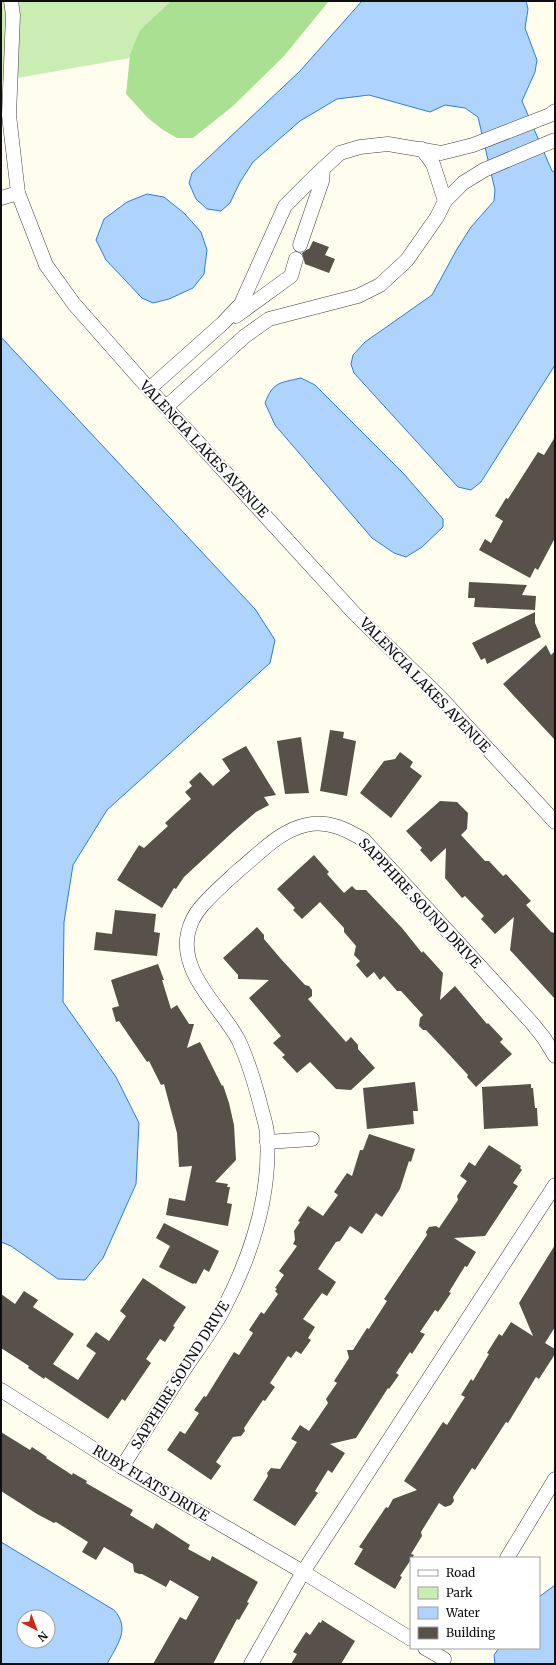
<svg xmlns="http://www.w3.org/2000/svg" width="556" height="1665" font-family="Merriweather,serif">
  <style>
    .green { fill: #caedb4 }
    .forest { fill: #aae092 }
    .water { fill: #aed3fc; stroke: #2e7dda; fill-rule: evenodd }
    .building { fill: #575149 }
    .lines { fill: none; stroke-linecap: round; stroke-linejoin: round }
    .street-casing { stroke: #414141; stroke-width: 15 }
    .street { stroke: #fff; stroke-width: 14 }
    .labels { text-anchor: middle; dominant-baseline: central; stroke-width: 4; stroke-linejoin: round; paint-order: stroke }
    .street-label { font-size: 14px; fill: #0e0e0e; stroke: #fff }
  </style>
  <rect width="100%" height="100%" fill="#fffeee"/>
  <path class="green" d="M1,1h170l-31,29 -10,28 -129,23z"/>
  <path class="forest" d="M171,1h158l-45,55 -51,50 -40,32h-16l-14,-8 -15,-12 -22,-24 4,-39 10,-25z"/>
  <g class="water">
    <path d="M362,1h164l2,8 -3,19 12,32 -2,12 -13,29 30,70 3,1v193l-74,117 -10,8 -13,-3 -104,-114 -3,-9 2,-9 12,-13 67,-47 25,-46 14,-22 23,-26 1,-11 -17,-73 -13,-9 -20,-3 -15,7 -61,-17 -32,4 -37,22 -47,41 -13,20 -10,21 -9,8 -14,-2 -11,-10 -7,-16 3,-10 108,-102z"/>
    <path d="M147,194l17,3 20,16 17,19 6,18 -3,24 -11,14 -24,11 -16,4 -11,-5 -36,-38 -10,-20 8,-21 23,-17z"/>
    <path d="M1,337l254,272 20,31 -5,23 -163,147 -34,55 -9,57 -1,80 53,75 23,46 -3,61 -33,74 -18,22 -27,-1 -47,-33 -10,-4z"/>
    <path d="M301,378l14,7 89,89 39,45v8l-21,20 -16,10 -12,-4 -22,-15 -97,-113 -10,-22c8,-21 14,-20 36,-25z"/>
    <path d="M1,1542l113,68c17,19 3,35 -7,54h-106zM24,1617h24v24h-24z"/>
    <path d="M555,1585v79h-60l-1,-9 5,-7h40v-51z"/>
  </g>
  <g class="building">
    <path d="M313,241l16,6 -4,8 10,4 -6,14 -24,-9 -3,-11 6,-4h1z"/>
    <path d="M555,437v101l-17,32 -3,-2 -5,10 -51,-28 6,-11 6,4 12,-22 -8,-5 11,-18 2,1 30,-47 6,3z"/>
    <path d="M469,582l58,3 -5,10 14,1 -1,14 -61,-3 1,-9h-7z"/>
    <path d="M535,612v11l6,14 -54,27 -2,-6 -4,2 -9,-17z"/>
    <path d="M546,645l5,10 4,-4v89l-52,-56z"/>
    <path d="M330,730l14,2 -1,6 13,3 -9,55 -27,-5z"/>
    <path d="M301,737l8,56 -24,1 -8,-53z"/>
    <path d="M246,746l30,49 -12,2 5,8 -13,7 -21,18 -51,47 -8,12 -2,-1 -12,20 -45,-28 22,-35 5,3 24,-22 -3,-3 26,-24 -6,-7 7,-6 -3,-4 11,-10 13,14 17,-15 -8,-12z"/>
    <path d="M400,752l13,10 -3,5 12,9 -31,42 -31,-25 24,-32 11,-2z"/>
    <path d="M440,801l17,1 11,11 -1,16 -6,6 24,26h4l14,15 3,-2 25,27 -5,4 25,27 4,1v66l-45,-49 4,-33 -19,17 -14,-15 3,-3 -19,-20 -3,2 -17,-20 1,-30 -15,14 -11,-12 2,-2 -16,-17z"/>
    <path d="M314,855l15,17 -2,2 17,19 8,-7 4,4h10l36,38 20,25 1,-2 20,22 -3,27 15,-14 32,38 1,-1 15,16 -3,3 12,12 -36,33 -9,-10 1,-2 -23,-25 -19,-20h-3l-4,-4 1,-8 3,-3 -22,-24h-4l-13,-15 -4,4 -6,-8 -7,6 -11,-13 4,-4 -6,-6 2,-9 -12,-14v-4l-24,-26 -18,17 -9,-9 2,-2 -18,-19z"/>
    <path d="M115,910l41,4 -2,18 6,1 -3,23 -63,-6 2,-18 16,2z"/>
    <path d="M257,927l7,8v4l17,20 24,26 4,1 3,4v6l-4,3 38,43 5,-5 7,8v4l17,19 -24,22 -15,-1 -26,-27 -13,11 -15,-16 3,-2 -12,-12 8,-7 -32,-38 20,-18 -31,-1v-4l-15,-17z"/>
    <path d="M158,964l6,16h-2l9,29 6,-4 12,19h5l-7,24 13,-6 22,44 1,-1 6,18 5,22 2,35 -21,22 13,2 -1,3h3l-3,16 5,1 -4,22 -62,-11 3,-17 16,3 7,-35 -13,1 -2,-34 -13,-49 -3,1 -12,-24 -2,1 -28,-41 -3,1 -4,-14 7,-2 -8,-26z"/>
    <path d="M415,1082l3,29h-5l1,13 -47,5 -4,-41z"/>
    <path d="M531,1084v4h2l2,20h2l1,18 -54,3 -2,-42z"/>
    <path d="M369,1134l46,15 -4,13 -2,-1 -9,28 -18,28 -6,-4 -14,21 -12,-8 -10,15 -4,1 -18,27 18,13 -9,14 -5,-3 -19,26 12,8 -7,11 3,2 -10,14 -5,-3 -5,7 -3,-2 -18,27 5,4 -10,14 -2,-1 -19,28 1,3 -4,5 -8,1 -17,25 5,4 -10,14 -44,-30 13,-19 5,3 14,-21 -5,-3 10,-14 2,1 28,-45 5,3 14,-22 -4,-3 12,-18 3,2 14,-20 -3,-3 2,-2 -2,-1 9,-13 -5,-4 18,-25 -4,-2 2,-4 -1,-9 6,-9 -2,-1 10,-15 15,10 15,-21 -4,-3 13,-19 5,3 8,-26h3z"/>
    <path d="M489,1145l32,21 -1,2 2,2 -9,13 5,3 -33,50 -31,2 22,14 -9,15 -2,-1 -16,26 2,1 -13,19 -3,-2 -15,22 5,2 -13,20 -2,-2 -14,21 3,2 -10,14 -1,-1 -32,50 -26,6 15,9 -13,20 -4,-3 -13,21 3,2 -23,33 -42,-26 15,-24 -1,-3 4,-5 9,1 17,-27 -6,-3 9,-14 9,6 19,-28 -2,-4 11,-16 -3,-2 15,-23 -2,-8h6l14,-22 2,1 18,-28 -3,-2 43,-64 -1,-3 3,-5 7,-1 3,2 19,-28 -1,-4 10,-15 -7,-5 9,-14 6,4z"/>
    <path d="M164,1223l55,28 -10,21 -5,-3 -8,15 -2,-1 -1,1 -34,-17 11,-21 -14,-8z"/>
    <path d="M555,1245v82l-10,16 10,6v5l-16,25 -3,-2 -28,46 -2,-1 -31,48 -3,-2 -19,29 1,4 -3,4 -6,2 -6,-4 -18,29 1,4 -11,18 3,1 -14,21 2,1 -7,12 -41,-25 9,-15 -4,-2 27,-40 2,1 5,-9 24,-9 -13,-9 39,-59 4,3 18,-28 -4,-2 10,-16 2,2 16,-27 -2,-1 12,-19 3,2 9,-14 22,14 -14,-33z"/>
    <path d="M143,1278l43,29 -13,19 2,1 -10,15 -5,-3 -14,20 5,4 -26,38 -3,-2 -14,20 -63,-42 -1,2 -16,-11 1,-2 -28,-18v-54l14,10 9,-13 14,9 -5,7 41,27 -21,30 25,16 18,-27 -10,-7 10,-14 13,9 17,-25 -6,-5z"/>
    <path d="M1,1432l29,18 2,-3 15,10 -1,1 26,17 1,-2 14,8 -1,2 47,27 -3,5 23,14 3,-6 34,22 -2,4 22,12 2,-5 46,26 -11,20 2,1 -10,17 -2,-1 -24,45h-60l27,-47 6,3 13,-23 -29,-17 -4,7 -24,-13h-3l-5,-2 -1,-8 -29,-17 -8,13 -14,-8 6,-10 -32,-20 -2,1 -17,-9 -36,-23z"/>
    <path d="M322,1620l33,21 -14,23h-50l6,-10 -4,-2 13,-20 4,3 9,-13 2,1z"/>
  </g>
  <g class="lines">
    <defs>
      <g id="street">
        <path d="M11,1l2,14 -4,100 9,78 28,72 28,39 75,85 205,224 86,84 115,125"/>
        <path d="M422,149l11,15 12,37"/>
        <path d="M1,198l17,-5"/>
        <path d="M300,245l22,-64 1,-12"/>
        <path d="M236,316l55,-40 5,-17"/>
        <path d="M149,389l74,-66 18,-19 44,-98 29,-29 26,-24 20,-6 28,-3 53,9 32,-8 77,-30 5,-4"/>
        <path d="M166,407l79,-71 24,-17 89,-23 22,-11 27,-25 30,-43 8,-16 18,-18 21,-13 71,-30"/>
        <path d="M267,1142l45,-3"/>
        <path d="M1,1390l121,77 181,105 108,67"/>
        <path d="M122,1467c21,-33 41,-65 62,-97 13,-20 29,-40 40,-62 28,-54 47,-112 43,-173 0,-8 -3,-16 -5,-24 -6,-24 -13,-48 -23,-70 -17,-33 -60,-67 -51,-108 2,-9 7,-19 13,-26 11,-13 25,-25 38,-37 21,-17 40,-39 67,-45 22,-5 40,4 58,15l167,182 13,16 11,18"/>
        <path d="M507,1558l48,-79"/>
        <path d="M425,1648l19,11"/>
        <path d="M251,1664l52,-92 252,-387"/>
      </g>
    </defs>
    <use href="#street" class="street-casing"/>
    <use href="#street" class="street"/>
  </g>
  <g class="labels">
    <g class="street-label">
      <text transform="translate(204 449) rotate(47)">VALENCIA LAKES AVENUE</text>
      <text transform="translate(425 685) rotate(46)">VALENCIA LAKES AVENUE</text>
      <text transform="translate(420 903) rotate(47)">SAPPHIRE SOUND DRIVE</text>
      <text transform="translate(180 1375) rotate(-58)">SAPPHIRE SOUND DRIVE</text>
      <text transform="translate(151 1483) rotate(31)">RUBY FLATS DRIVE</text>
    </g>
  </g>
  <rect width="556" height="1665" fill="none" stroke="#0e0e0e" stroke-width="4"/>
  <rect x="410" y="1557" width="130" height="92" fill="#ffffff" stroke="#9f9f9f"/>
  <rect x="418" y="1570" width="20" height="6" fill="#ffffff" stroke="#9f9f9f"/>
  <text x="446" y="1577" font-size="12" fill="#0e0e0e">Road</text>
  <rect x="418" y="1587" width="20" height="12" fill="#caedb4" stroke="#9f9f9f"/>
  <text x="446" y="1597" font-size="12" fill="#0e0e0e">Park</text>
  <rect x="418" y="1607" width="20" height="12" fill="#aed3fc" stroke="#9f9f9f"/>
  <text x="446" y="1617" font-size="12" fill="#0e0e0e">Water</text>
  <rect x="418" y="1627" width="20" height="12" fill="#575149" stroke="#9f9f9f"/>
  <text x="446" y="1637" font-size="12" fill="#0e0e0e">Building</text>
  <g transform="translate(36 1629) rotate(138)"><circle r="19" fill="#ffffff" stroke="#9f9f9f"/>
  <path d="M0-3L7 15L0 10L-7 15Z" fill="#cb2919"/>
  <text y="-6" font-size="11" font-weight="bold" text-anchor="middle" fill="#0e0e0e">N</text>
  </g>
</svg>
